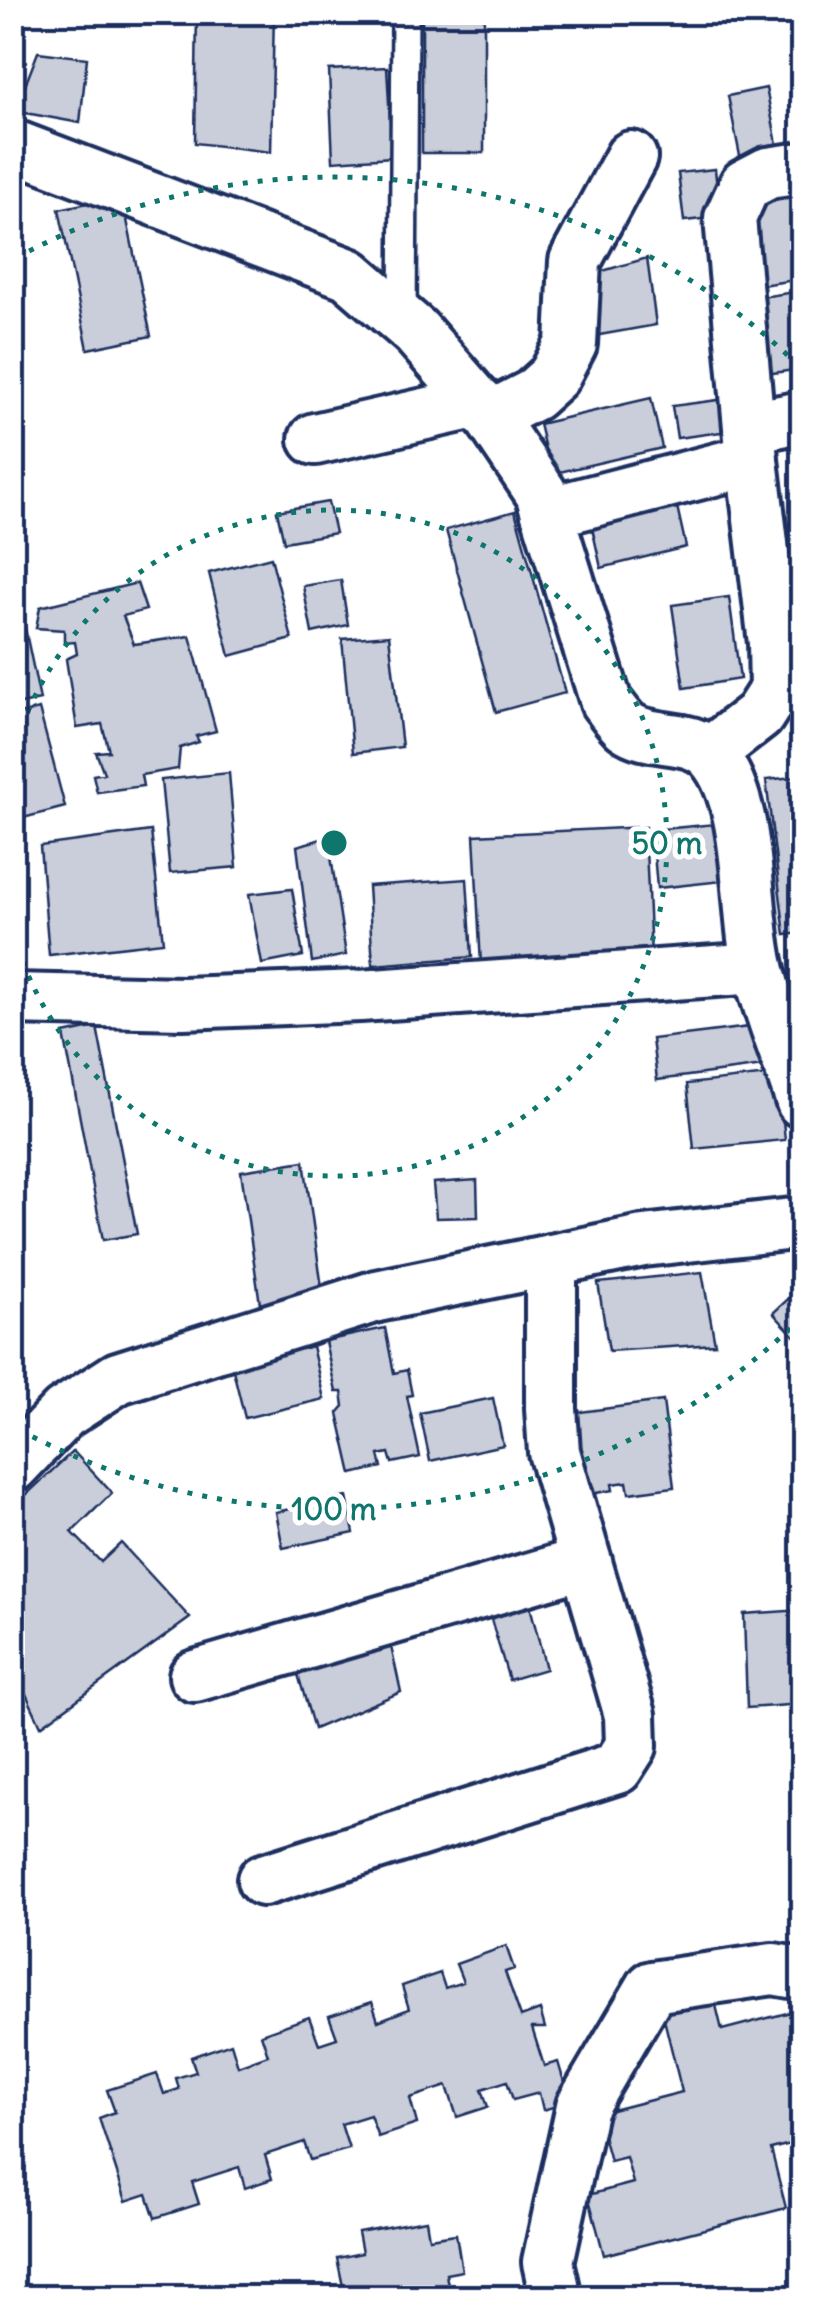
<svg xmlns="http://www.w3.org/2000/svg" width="815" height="2310" font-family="Delius,sans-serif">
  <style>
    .building { fill: #caceda; stroke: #1b2f5e; stroke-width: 2.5 }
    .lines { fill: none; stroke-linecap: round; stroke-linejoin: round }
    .lane-casing { stroke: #1b2f5e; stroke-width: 32 }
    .street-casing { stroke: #1b2f5e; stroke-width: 58 }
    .lane { stroke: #fff; stroke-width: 25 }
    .street { stroke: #fff; stroke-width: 50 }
    .ring { fill: none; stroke: #0f766e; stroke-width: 5; stroke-dasharray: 5 10 }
    .centre { fill: #0f766e; stroke: #fff; stroke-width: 5 }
    .ring-label { font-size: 30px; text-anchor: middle; font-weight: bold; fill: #0f766e; stroke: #fff; stroke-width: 10; stroke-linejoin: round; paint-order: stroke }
  </style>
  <rect width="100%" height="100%" fill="#fff"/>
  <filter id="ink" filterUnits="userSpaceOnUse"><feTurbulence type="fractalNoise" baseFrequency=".01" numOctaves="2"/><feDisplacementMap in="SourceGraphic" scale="20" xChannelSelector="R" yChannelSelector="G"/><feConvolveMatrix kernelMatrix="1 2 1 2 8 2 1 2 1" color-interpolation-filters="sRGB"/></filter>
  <g filter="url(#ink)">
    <g class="building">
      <path d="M197,12h77l-3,140 -76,-9z"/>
      <rect x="422" y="12" width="62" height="141"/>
      <path d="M38,52l49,6 -7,65 -65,-12z"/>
      <path d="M387,67l5,90 -59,4 -4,-91z"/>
      <path d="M766,88l12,61 -38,7 -12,-60z"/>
      <path d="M715,169l5,48 -36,4 -6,-48z"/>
      <path d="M789,181l13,98 -41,6 -15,-98z"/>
      <path d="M122,196l29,140 -63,13 -29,-140z"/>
      <path d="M647,258l9,67 -62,11 -5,-61z"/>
      <path d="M802,291v78l-37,5 -11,-76z"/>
      <path d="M651,398l11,50 -111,26 -12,-50z"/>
      <path d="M726,399l3,32 -52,7 -5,-32z"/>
      <path d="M328,502l7,31 -51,9 -7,-31z"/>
      <path d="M676,502l10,45 -85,21 -10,-45z"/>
      <path d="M515,511l50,182 -69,19 -50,-182z"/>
      <path d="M271,557l21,82 -62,17 -21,-83z"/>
      <path d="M341,580l7,45 -36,8 -9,-47z"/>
      <path d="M137,583l9,27 -23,6 11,28 56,-8 26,95 -20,5 3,6 -19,6 -2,21 -37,6 2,11 -46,6 -4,-17 11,-2 -8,-21 13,-1 -7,-27 -25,4 -11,-69 11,-5 -2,-12 -11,1v-13l-28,-2 4,-21z"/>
      <path d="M16,585l24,115 -28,6v-120z"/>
      <path d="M729,597l11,82 -56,9 -12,-83z"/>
      <path d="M389,635l13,112 -49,6 -11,-114z"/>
      <path d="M39,709l26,98 -53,14v-105z"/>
      <path d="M229,773l8,94 -67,6 -9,-93z"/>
      <path d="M802,776v157l-17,2 -19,-155z"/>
      <path d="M726,823l6,57 -75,8 -5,-58z"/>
      <path d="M645,827l6,129 -170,9 -7,-130z"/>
      <path d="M151,831l12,111 -114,13 -9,-109z"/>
      <path d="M328,837l18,118 -34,7 -15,-116z"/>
      <path d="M467,879l5,78 -99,8 -5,-79z"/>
      <path d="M292,889l11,67 -41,8 -13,-70z"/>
      <path d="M774,1024l5,40 -122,16 -5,-41z"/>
      <path d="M97,1027l40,207 -34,6 -39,-206z"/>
      <path d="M778,1074l7,66 -91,9 -7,-65z"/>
      <path d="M304,1161l19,134 -63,9 -19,-133z"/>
      <path d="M477,1180l1,37 -42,1 -3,-35z"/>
      <path d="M702,1272l13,72 -106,7 -11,-68z"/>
      <path d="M802,1286v58l-29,-31z"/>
      <path d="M385,1328l9,45 13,-3 5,25 -5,1 13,61 -28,6 -3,-10 -10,2 3,12 -30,7 -14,-61 6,-7 -2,-14h-6l-11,-51z"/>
      <path d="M312,1346l12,53 -79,19 -13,-52z"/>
      <path d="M493,1398l10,47 -73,16 -10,-48z"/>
      <path d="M663,1401l11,86 -45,6 -2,-11 -15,2 1,6 -28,5 -20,-81z"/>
      <path d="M73,1451l39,42 -40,39 29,30 20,-19 69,75 -149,108 -29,-62v-156z"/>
      <path d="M347,1497l7,36 -71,15 -7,-36z"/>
      <path d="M527,1594l19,75 -37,11 -21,-71z"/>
      <path d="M802,1610v94l-55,4 -3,-94z"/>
      <path d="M390,1642l11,50 -87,37 -19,-65z"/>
      <path d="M506,1946l8,23 -9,3 16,45 19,-7 5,18h-13l12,38 14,-4 12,40 -27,8 -4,-17 -26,7 -6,-19 -25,8 6,18 -31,10 -10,-31 -37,12 7,26 -39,13 -8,-22 -29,9 8,25 -39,11 -6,-18 -39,13 7,24 -27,9 -6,-21 -47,15 7,22 -44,14 -8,-24 -21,7 -27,-83 16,-6 -8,-22 50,-16 7,20 15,-5 -3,-11 20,-6 -5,-15 40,-14 7,23 30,-11 -7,-21 48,-17 10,27 18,-6 -8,-22 43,-14 6,19 31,-12 -7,-23 38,-13 5,15 18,-6 -7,-18z"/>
      <path d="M714,1997l8,33 80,-21v132l-31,8 15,59 -182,47 -16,-60 45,-12 -7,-26 -16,4 -13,-47 85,-22 -20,-81z"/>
      <path d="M426,2220l3,18 27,-4 6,37 -16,3 3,18 13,-2 1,8h-100l-1,-11 -18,4 -7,-33 25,-5 -4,-21z"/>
    </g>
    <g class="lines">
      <defs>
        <path id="lane" d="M403,320l2,-308"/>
        <g id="street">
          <path d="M12,145l337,129 67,58 74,85 51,76 65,209c6,7 13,18 20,24 24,18 65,6 86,30 42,48 31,153 47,215 11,44 29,87 43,131"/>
          <path d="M490,417l43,-22 21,-19 17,-32 4,-83 56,-104"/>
          <path d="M750,427l52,-10"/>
          <path d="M315,439l163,-37"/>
          <path d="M547,513l205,-53"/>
          <path d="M710,753l49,-38 16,-25 -1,-47 -22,-183 -22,-242 15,-33 23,-12 34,-5"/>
          <path d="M12,999l171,4 177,-7 398,-28"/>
          <path d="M12,1467l52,-54 54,-35 259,-82 266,-55 159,-18"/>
          <path d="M195,1676l391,-114"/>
          <path d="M263,1880l354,-112 14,-22 -1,-31 -76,-263 -3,-43v-149"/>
          <path d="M556,2298l-8,-36 34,-156 70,-119 121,-18 29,5"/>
        </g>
      </defs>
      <use href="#lane" class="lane-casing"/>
      <use href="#street" class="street-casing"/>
      <use href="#lane" class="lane"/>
      <use href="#street" class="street"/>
    </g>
  </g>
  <g class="ring">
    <path d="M13 754A333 333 0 1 1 13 932"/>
    <path d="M801 1318A666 666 0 0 1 16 1428M16 258A666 666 0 0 1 801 368"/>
  </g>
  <circle cx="334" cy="843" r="15" class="centre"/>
  <g class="ring-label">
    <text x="667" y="854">50 m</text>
    <text x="334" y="1520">100 m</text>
  </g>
  <rect width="815" height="2310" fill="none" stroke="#fff" stroke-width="50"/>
  <rect x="25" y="25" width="765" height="2260" fill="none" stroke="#1b2f5e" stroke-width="4" filter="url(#ink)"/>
</svg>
